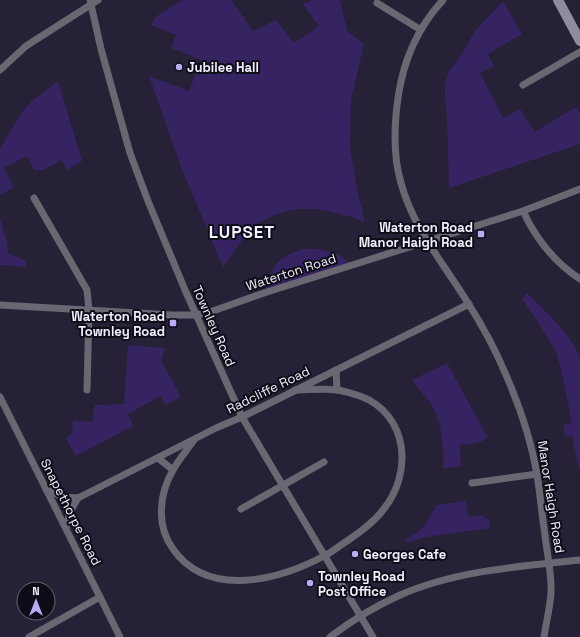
<svg xmlns="http://www.w3.org/2000/svg" width="580" height="637" font-family="'Space Grotesk',sans-serif">
  <style>
    .green { fill: #362362 }
    .lines { fill: none; stroke-linecap: round; stroke-linejoin: round }
    .minor { stroke: #696772; stroke-width: 7 }
    .secondary { stroke: #8f8c9e; stroke-width: 10 }
    .poi-dot { fill: #bbaaf6; stroke: #0e0c16; stroke-width: 1.5 }
    .labels { text-anchor: middle; dominant-baseline: central; stroke-width: 4; stroke-linejoin: round; paint-order: stroke }
    .poi-label { font-size: 13px; font-weight: bold; fill: #f2effe; stroke: #0e0c16; text-anchor: start }
    .street-label { font-size: 13px; fill: #f2effe; stroke: #0e0c16 }
    .district-label { font-size: 17px; font-weight: bold; letter-spacing: 1px; fill: #f2effe; stroke: #0e0c16 }
  </style>
  <rect width="100%" height="100%" fill="#262136"/>
  <g class="green">
    <path d="M182,0h49l22,31 23,-11 18,23 25,-17 -16,-22 9,-4h28l7,31 17,13 -13,55 -1,50 7,39 8,34c-33,-12 -66,-21 -98,-3 -4,2 -8,4 -11,6 -13,12 -23,28 -33,42l-42,-100 -32,-91 40,15 12,-31 -30,-12 5,-13 -25,-10 6,-9z"/>
    <path d="M503,1l19,33 -34,20 6,12 -14,7 23,45 17,-9 15,23 41,-25 4,7v30l-131,44 -2,-70 -2,-20v-14l4,-13 13,-17 13,-23z"/>
    <path d="M58,81l24,80 -15,9 -6,-10 -17,10h-10l-7,-14 -23,12 10,20 -14,6v-45l22,-37 10,-11z"/>
    <path d="M0,217l3,13 4,11 1,12 18,8v6l-26,-2z"/>
    <path d="M304,249c19,-1 34,3 49,16l-89,28c5,-25 14,-37 40,-44z"/>
    <path d="M527,293c19,19 42,39 53,64v109h-2l-6,-31 -7,1 -2,-11 9,-2 -11,-54 -5,-18 -22,-35 -12,-17z"/>
    <path d="M128,345l37,3 -4,12 20,37 -15,8 -5,-9 -33,18 5,12 -57,30 -10,-18 6,-4 1,-13 19,1 3,-17 29,-1z"/>
    <path d="M447,363l41,75 -10,5 -18,2 1,22 -18,1c1,-21 -1,-42 -10,-61 -6,-10 -15,-18 -21,-27z"/>
    <path d="M466,501l2,16 16,-2 1,4 4,-1 1,10 -64,9 -19,6 -2,-3c19,-11 22,-16 31,-35z"/>
  </g>
  <g class="lines">
    <g class="minor">
      <path d="M90,0l11,49 29,104 18,48 37,89 57,127 131,220"/>
      <path d="M443,0c-25,27 -40,62 -45,98 -4,28 -5,58 3,85 12,45 43,81 67,120 14,22 28,48 38,72 14,32 25,65 31,99 3,20 5,41 8,61 2,19 7,39 6,58 -1,15 -5,30 -7,44"/>
      <path d="M377,3l44,27"/>
      <path d="M0,70l26,-24 72,-46"/>
      <path d="M523,85l57,-33"/>
      <path d="M34,198l53,92 2,20 -2,80"/>
      <path d="M523,211c13,28 31,51 57,68"/>
      <path d="M0,305l172,10h24l14,-3 54,-19 259,-82 57,-22"/>
      <path d="M336,370l1,20"/>
      <path d="M0,397l120,240"/>
      <path d="M194,440c-7,10 -15,19 -21,30 -14,24 -17,56 0,79 35,50 106,31 151,7 8,-4 15,-10 23,-15 13,-9 26,-18 36,-31 30,-36 26,-96 -23,-114 -7,-2 -15,-5 -23,-6 -13,-2 -29,0 -42,0"/>
      <path d="M158,458l15,12"/>
      <path d="M472,483l65,-9"/>
      <path d="M46,489l17,8 15,1 138,-70 26,-11 227,-113"/>
      <path d="M241,509l83,-47"/>
      <path d="M66,528l4,-16 8,-14"/>
      <path d="M29,637l71,-40"/>
      <path d="M330,637c21,-16 44,-30 68,-41 55,-25 123,-30 182,-36"/>
    </g>
    <path class="secondary" d="M558,0l22,41"/>
  </g>
  <g class="poi-dot">
    <circle cx="179" cy="67" r="4"/>
    <rect x="477" y="230" width="8" height="8" rx="2"/>
    <rect x="169" y="319" width="8" height="8" rx="2"/>
    <circle cx="355" cy="554" r="4"/>
    <circle cx="310" cy="583" r="4"/>
  </g>
  <g class="labels">
    <g class="poi-label">
      <text x="187" y="67">Jubilee Hall</text>
      <text x="473" y="227" text-anchor="end">Waterton Road<tspan x="473" dy="15">Manor Haigh Road</tspan></text>
      <text x="165" y="316" text-anchor="end">Waterton Road<tspan x="165" dy="15">Townley Road</tspan></text>
      <text x="363" y="554">Georges Cafe</text>
      <text x="318" y="576">Townley Road<tspan x="318" dy="15">Post Office</tspan></text>
    </g>
    <g class="street-label">
      <text transform="translate(291 272) rotate(-18)">Waterton Road</text>
      <text transform="translate(214 326) rotate(66)">Townley Road</text>
      <text transform="translate(268 390) rotate(-26)">Radcliffe Road</text>
      <text transform="translate(551 497) rotate(81)">Manor Haigh Road</text>
      <text transform="translate(71 512) rotate(63)">Snapethorpe Road</text>
    </g>
    <g class="district-label">
      <text x="242" y="232">LUPSET</text>
    </g>
  </g>
  <g transform="translate(36 601)"><circle r="19" fill="#0e0c16" stroke="#696773"/>
  <path d="M0-3L7 15L0 10L-7 15Z" fill="#bbaaf6"/>
  <text y="-6" font-size="11" font-weight="bold" text-anchor="middle" fill="#f2effe">N</text>
  </g>
</svg>
